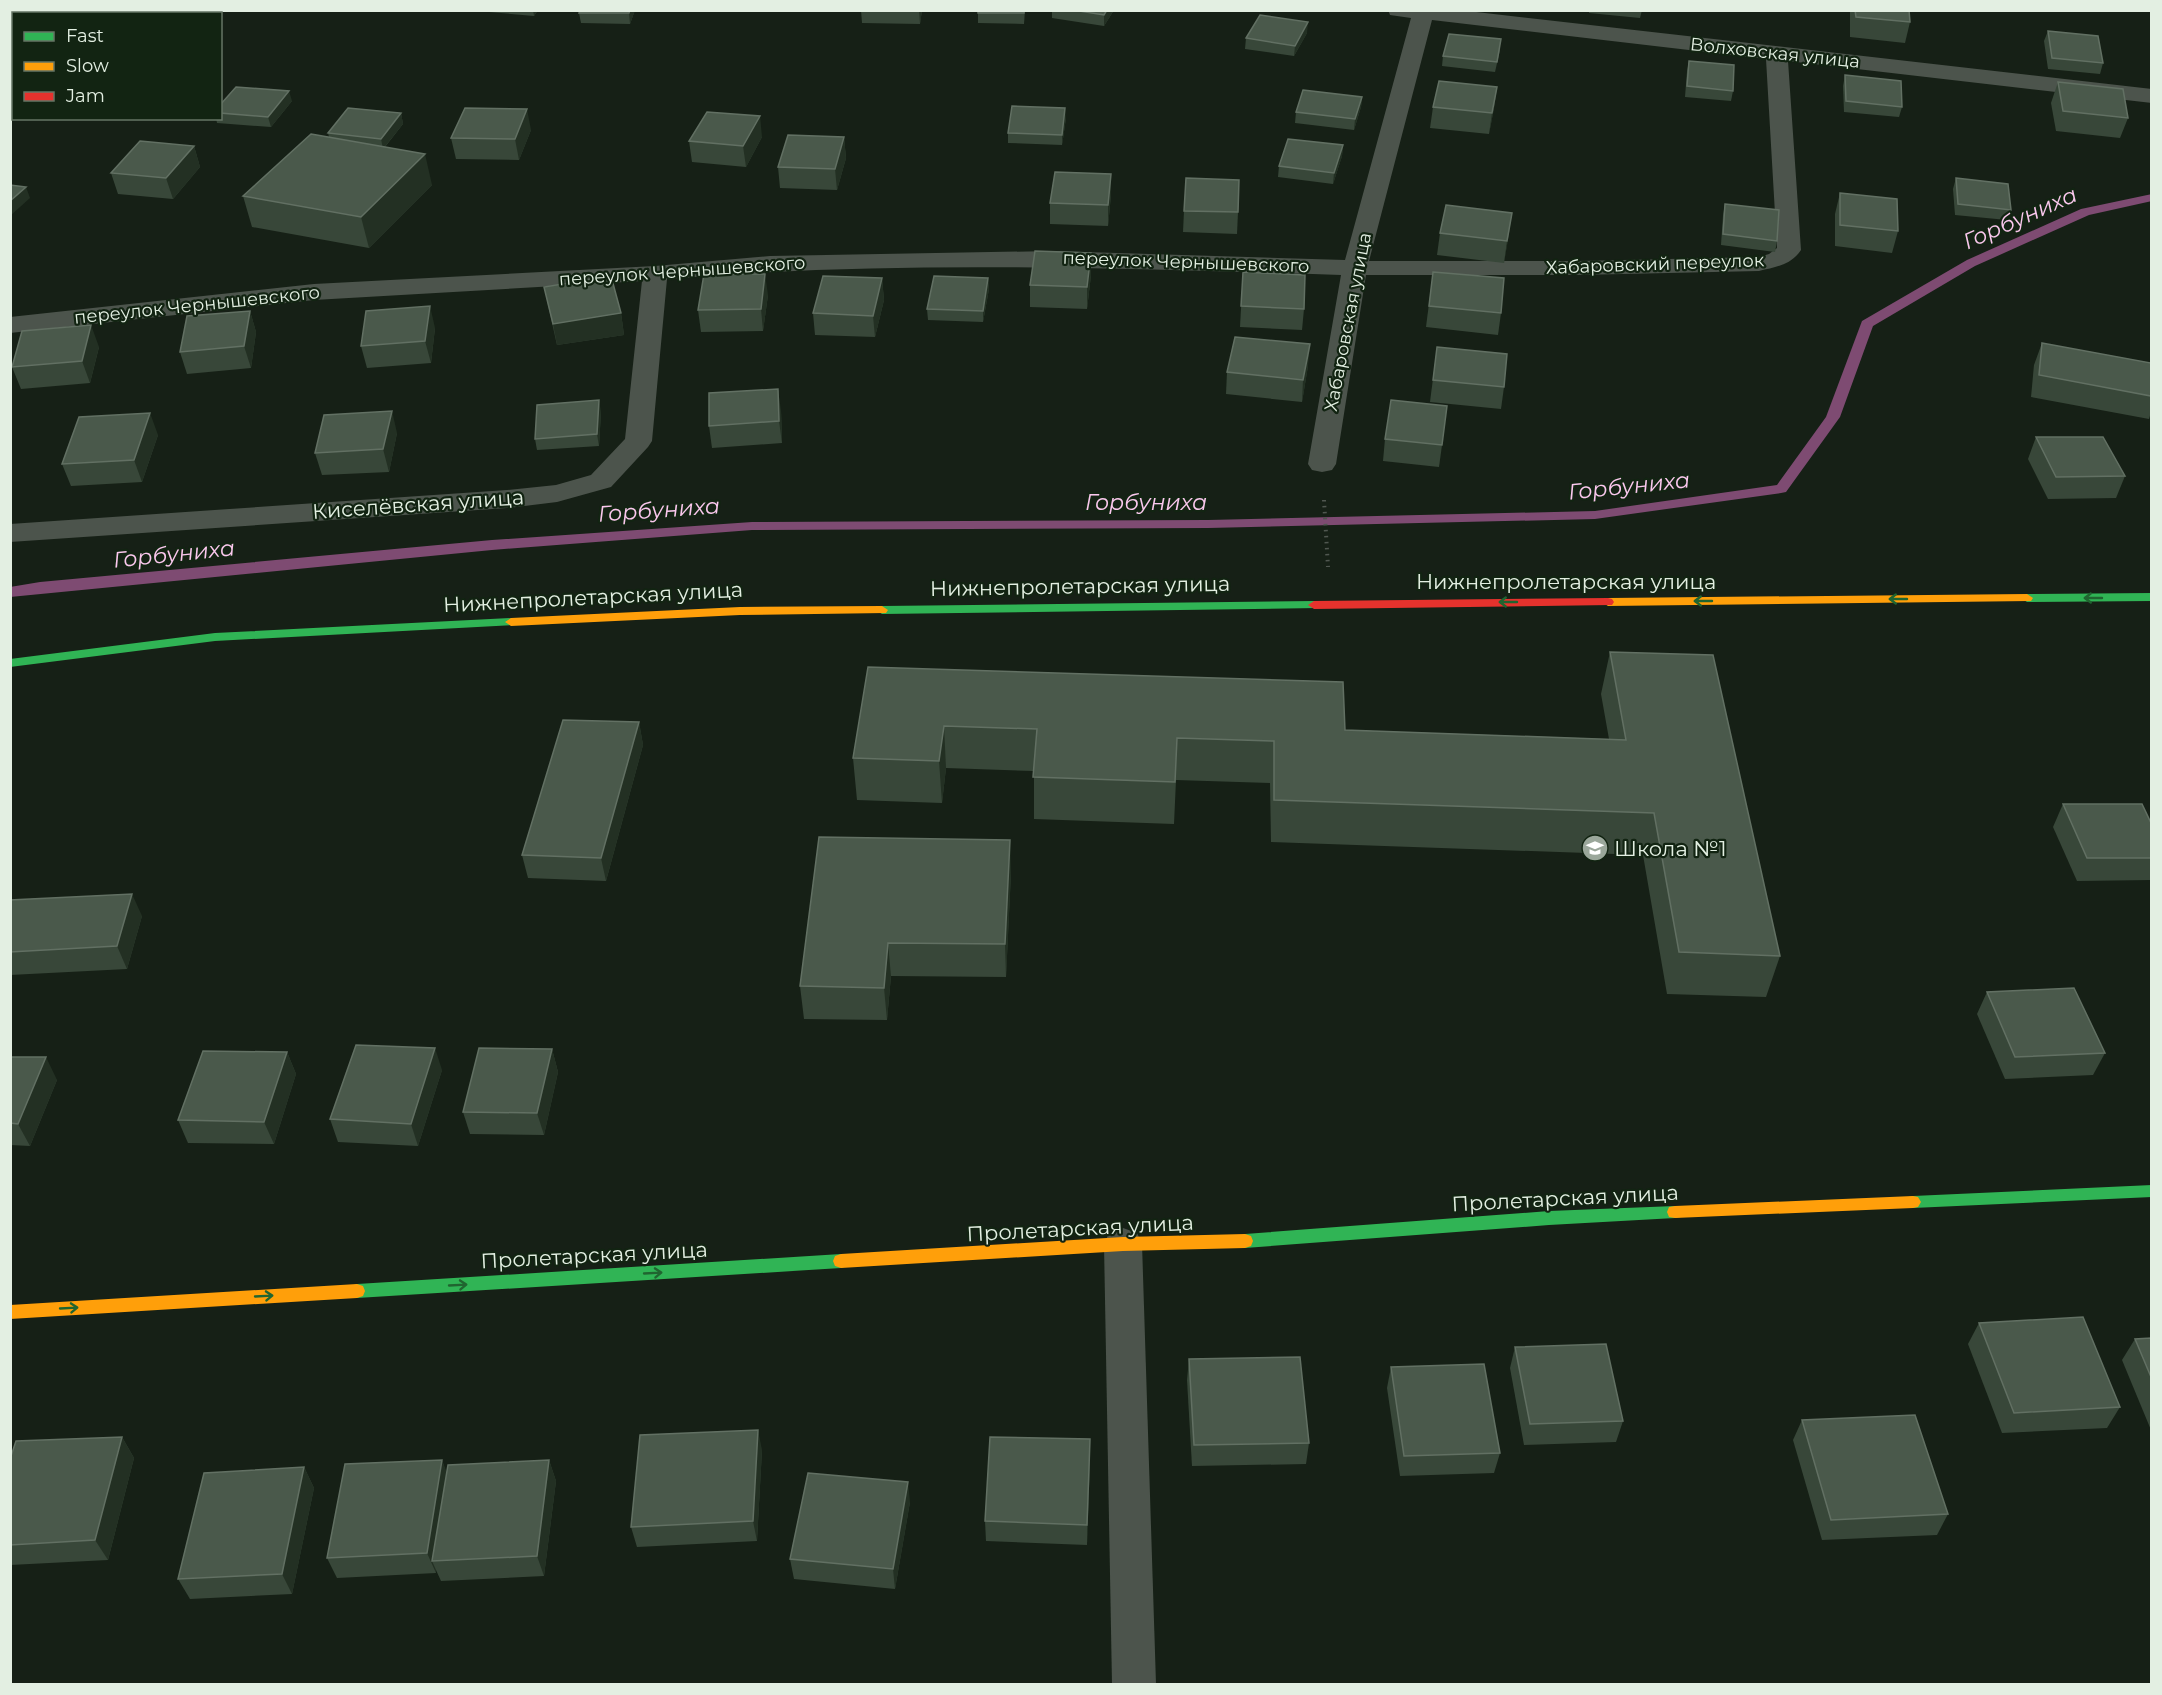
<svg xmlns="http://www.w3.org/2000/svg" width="2162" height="1695" font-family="Montserrat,sans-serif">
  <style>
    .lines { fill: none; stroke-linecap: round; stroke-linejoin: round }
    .stream { fill: #7e4b72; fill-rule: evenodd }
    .path { stroke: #505750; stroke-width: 4; stroke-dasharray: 1.5 4.5; stroke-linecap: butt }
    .street { fill: #4c544c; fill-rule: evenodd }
    .fast { fill: #30b455; fill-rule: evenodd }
    .slow { fill: #ff9f0a; fill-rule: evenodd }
    .jam { fill: #e5322d; fill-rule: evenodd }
    .wall { fill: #384739 }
    .shaded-wall { fill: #233023 }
    .building { fill: #4a594b; stroke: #627063; stroke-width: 1.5 }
    .oneway { stroke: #206530 }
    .labels { text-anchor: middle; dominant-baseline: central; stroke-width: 4.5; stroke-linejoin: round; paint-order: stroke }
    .far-street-label { font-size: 18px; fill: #e3efe2; stroke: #122412 }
    .street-label { font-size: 21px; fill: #e3efe2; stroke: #122412 }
    .poi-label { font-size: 21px; fill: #e3efe2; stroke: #122412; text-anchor: start }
    .water-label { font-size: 22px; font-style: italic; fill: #fbc8ee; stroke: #122412 }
  </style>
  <rect width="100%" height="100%" fill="#162016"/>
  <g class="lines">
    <path class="stream" d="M2152,194v7l-63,14 -114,51 -102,60 -33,91 -54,75 -5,1 -186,26 -387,9 -456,2 -260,20 -482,47v-10l30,-5 452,-42 260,-18 456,-2 387,-9 182,-26 49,-68 36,-96 105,-61 114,-51z"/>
    <path class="path" d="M1324,500l4,67"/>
    <g class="street">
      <path d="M1388,10h71l693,79v14l-364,-42 13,189c-10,15 -25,17 -42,21l-181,4h-212l-30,189 -4,6 -10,2 -10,-2 -4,-6 33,-189c-225,-7 -450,-15 -674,4l-15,162 -4,6 -37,40 -54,15 -50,6 -497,34v-18l497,-34 49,-5 35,-10 34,-36 17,-158 -328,19 -304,33v-16l304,-33 341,-18 115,-10 282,-5 293,9 66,-242 -21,-3zM1432,20l334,39 11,189 -8,6 -10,3 -181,4h-209z"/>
      <path d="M1123,1228l14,5 5,11 14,440h-44l-8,-440 5,-11z"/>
    </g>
    <g class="fast">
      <path d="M2152,593v8l-125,1 -6,-4 6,-4z"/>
      <path d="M1314,601l6,4 -2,3 -436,6 -6,-4 6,-4z"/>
      <path d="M511,618l6,4 -2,3 -300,16 -205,26v-8l205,-26z"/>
      <path d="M2152,1185v12l-239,11 -5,-1 -3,-5 3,-5 5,-1z"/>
      <path d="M1675,1206l6,1 2,5 -2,5 -6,1 -126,7 -304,23 -6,-2 -2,-5 2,-5 6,-2 304,-23z"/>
      <path d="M841,1254l6,2 2,5 -2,5 -6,2 -484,30 -6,-2 -2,-5 2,-5 6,-2z"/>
    </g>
    <g class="slow">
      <path d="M2027,594l6,4 -2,3 -423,5 -6,-4 6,-4z"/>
      <path d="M882,606l6,4 -2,3 -146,2 -229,11 -6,-4 6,-4 229,-11z"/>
      <path d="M1913,1196l5,1 3,5 -3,5 -5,1 -238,10 -6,-1 -2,-5 2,-5 6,-1z"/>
      <path d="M1245,1234l6,2 2,5 -2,5 -6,2 -122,3 -282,17 -6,-2 -2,-5 2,-5 6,-2 282,-17z"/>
      <path d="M357,1284l6,2 2,5 -2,5 -6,2 -347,21v-14z"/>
    </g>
    <path class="jam" d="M1608,598l4,1 2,3 -2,3 -298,4 -6,-4 6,-4z"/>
  </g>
  <g class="wall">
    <path d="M489,10h49l-4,6 -45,-4z"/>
    <path d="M635,10l-5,14 -49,-1 -2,-10z"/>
    <path d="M736,10h49v1z"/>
    <path d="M861,10h61l-2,14 -58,-1z"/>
    <path d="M1025,10l-1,14 -46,-1v-10z"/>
    <path d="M1052,10h62l-10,16 -52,-8z"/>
    <path d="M1589,10h53l-2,8 -51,-5z"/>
    <path d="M1909,10l1,12 -5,21 -55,-6v-26z"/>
    <path d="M2048,31l55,32 -3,11 -52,-5 -4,-28z"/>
    <path d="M1307,33l-13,23 -49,-7 1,-11z"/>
    <path d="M1500,50l-5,22 -53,-6 1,-10z"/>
    <path d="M1689,61l44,30 -2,10 -46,-4 2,-26z"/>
    <path d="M1845,75l57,32 -3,10 -55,-5 -1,-26z"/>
    <path d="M2058,82l70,36 -8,20 -64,-7 -5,-28z"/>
    <path d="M1497,87l-3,21 -5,26 -59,-6 3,-21z"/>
    <path d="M1362,97l-1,10 -7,23 -59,-7 1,-11z"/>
    <path d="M292,101l-21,26 -54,-4 -1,-5h4v-13z"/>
    <path d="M401,113l2,11 -18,23 47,38 -63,63 -117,-21 -9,-31 86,-59 -1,-4z"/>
    <path d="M1066,118l-4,27 -54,-2v-10z"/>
    <path d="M531,130l-12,30 -63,-1 -5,-21z"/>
    <path d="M762,137l-16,30 -54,-5 -3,-21z"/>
    <path d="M844,137l2,21 -9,32 -57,-2 -2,-21z"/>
    <path d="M1343,145l-1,11 -9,28 -55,-7 1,-11z"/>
    <path d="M194,146l6,21 -27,32 -55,-5 -7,-21z"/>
    <path d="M1111,174v21l-3,31 -58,-2v-21z"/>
    <path d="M1956,178l55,32 -4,10 -52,-5 -2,-26z"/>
    <path d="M1840,193l58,38 -6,22 -57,-7v-32z"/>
    <path d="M1725,204l52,37 -2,11 -54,-7 2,-30z"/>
    <path d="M1184,211l54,1 -1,22 -54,-2z"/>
    <path d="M1512,213l-8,50 -67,-8 3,-22z"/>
    <path d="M1243,272l61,37 -2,21 -62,-3z"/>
    <path d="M1433,272l68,41 -3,22 -72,-8z"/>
    <path d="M1091,275l-4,34 -57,-2v-22z"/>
    <path d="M882,278l2,22 -9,37 -60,-2 -2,-22z"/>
    <path d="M988,278l1,11 -6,33 -55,-2 -1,-11z"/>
    <path d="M544,287l77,26 3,22 -67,10z"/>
    <path d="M768,295l-5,36 -62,1 -3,-22z"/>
    <path d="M250,311l6,21 -5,36 -64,6 -7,-22z"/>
    <path d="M435,328l-4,35 -64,5 -6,-22z"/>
    <path d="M2042,343l109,53v16l-2,7 -118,-22 3,-32z"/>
    <path d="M99,347l-9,36 -69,6 -9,-22z"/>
    <path d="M1437,347l67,40 -3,22 -71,-7z"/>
    <path d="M1308,366l-6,36 -76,-8 1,-22z"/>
    <path d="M781,411l1,32 -70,5 -3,-22z"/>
    <path d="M601,412l-2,34 -62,4 -2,-11z"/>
    <path d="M397,433l-8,39 -67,3 -7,-22z"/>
    <path d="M158,435l-16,47 -71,4 -9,-22z"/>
    <path d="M2036,437l89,39 -9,22 -68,1 -20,-40z"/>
    <path d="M1385,439l57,6 -3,22 -56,-6z"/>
    <path d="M1610,652l170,304 -14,41 -99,-3 -24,-139 -372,-13 -1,-59 -94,-3 -2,44 -140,-5v-48l-88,-3 -4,35 -85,-3 -4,-42 15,-91 477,63 264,9 -8,-45z"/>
    <path d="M639,722l4,23 -37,136 -78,-3 -6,-23z"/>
    <path d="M2063,804l88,19v57l-74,1 -24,-54z"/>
    <path d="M1011,873l-5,104 -115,-1 -4,44 -83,-1 -4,-33z"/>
    <path d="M10,900l132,16 -15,53 -117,6z"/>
    <path d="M1987,992l118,61 -12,22 -88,4 -28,-65z"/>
    <path d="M552,1049l6,23 -14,63 -74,-1 -7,-22z"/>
    <path d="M287,1052l9,22 -22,70 -86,-1 -10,-23z"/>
    <path d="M10,1057l47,23 -27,66 -20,-1z"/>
    <path d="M442,1070l-24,76 -80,-4 -8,-23z"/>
    <path d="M1979,1323l141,84 -13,21 -105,5 -34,-89z"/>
    <path d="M2151,1338v92l-29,-70 13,-21z"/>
    <path d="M1515,1347l108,74 -7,21 -92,3 -14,-77z"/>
    <path d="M1189,1359l120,84 -3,21 -114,2 -5,-86z"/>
    <path d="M1391,1367l109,86 -6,20 -94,3 -13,-88z"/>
    <path d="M1802,1420l146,94 -11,21 -115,5 -29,-100z"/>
    <path d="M122,1437l12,21 -26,102 -98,5v-106z"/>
    <path d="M762,1450l-5,91 -120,6 -6,-20z"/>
    <path d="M442,1460l4,12 103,-12 7,21 -12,95 -103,5 -5,-11v3l-99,5 -10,-20z"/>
    <path d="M1090,1460l-3,85 -101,-4 -1,-20z"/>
    <path d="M304,1467l10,21 -22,106 -102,5 -12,-20z"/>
    <path d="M910,1502l-15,87 -101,-10 -4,-20z"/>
  </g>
  <g class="shaded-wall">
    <path d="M533,10h5l-4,6z"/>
    <path d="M630,10h5l-5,14 -1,-11z"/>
    <path d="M919,10h3l-2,14z"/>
    <path d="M1107,10h7l-10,16v-11z"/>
    <path d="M1308,22l-1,11 -13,23 1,-10z"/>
    <path d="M14,52v29l-4,3v-29z"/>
    <path d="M1497,87l-3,21 -5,26 3,-21z"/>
    <path d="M289,91l3,10 -21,26 -3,-10z"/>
    <path d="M1362,97l-1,10 -7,23 1,-11z"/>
    <path d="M1065,108l1,10 -4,27v-10z"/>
    <path d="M527,109l4,21 -12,30 -4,-21z"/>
    <path d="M401,113l2,11 -20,25 -2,-10z"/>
    <path d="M760,116l2,21 -16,30 -3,-21z"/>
    <path d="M844,137l2,21 -9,32 -2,-21z"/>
    <path d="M1343,145l-1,11 -9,28 1,-11z"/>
    <path d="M194,146l6,21 -27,32 -7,-21z"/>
    <path d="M425,154l7,31 -63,63 -8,-31z"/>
    <path d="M1111,174v21l-3,31v-21z"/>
    <path d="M26,187l4,11 -20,18v-15z"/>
    <path d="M1512,213l-3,21 -5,29 3,-22z"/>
    <path d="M1091,253v22l-4,34v-22z"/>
    <path d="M765,274l3,21 -5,36 -2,-22z"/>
    <path d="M882,278l2,22 -9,37 -2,-21z"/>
    <path d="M988,278l1,11 -6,33v-11z"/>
    <path d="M430,306l5,22 -4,35 -6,-22z"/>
    <path d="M250,311l6,21 -5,36 -7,-22z"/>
    <path d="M621,313l3,22 -67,10 -4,-21z"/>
    <path d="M91,325l8,22 -9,36 -8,-22z"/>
    <path d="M1310,344l-2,22 -6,36 1,-22z"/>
    <path d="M778,389l3,22 1,32 -3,-22z"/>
    <path d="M599,400l2,12 -2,34 -2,-12z"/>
    <path d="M392,411l5,22 -8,39 -6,-23z"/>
    <path d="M150,413l8,22 -16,47 -8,-22z"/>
    <path d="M639,722l4,23 -37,136 -5,-23z"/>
    <path d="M944,726l2,42 -4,35 -3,-42z"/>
    <path d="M1010,840l1,33 -5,104 -1,-33z"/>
    <path d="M132,894l10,22 -15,53 -10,-23z"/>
    <path d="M888,943l3,33 -4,44 -3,-32z"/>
    <path d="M435,1048l7,22 -24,76 -7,-22z"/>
    <path d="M552,1049l6,23 -14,63 -7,-22z"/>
    <path d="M287,1052l9,22 -22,70 -10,-22z"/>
    <path d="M46,1057l11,23 -27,66 -12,-22z"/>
    <path d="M758,1430l4,20 -5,91 -4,-20z"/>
    <path d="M122,1437l12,21 -26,102 -13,-20z"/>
    <path d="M1090,1439v21l-3,85v-20z"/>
    <path d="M442,1460l8,21 -18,80 4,9v3l-9,-20z"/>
    <path d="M549,1460l7,21 -12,95 -7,-20z"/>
    <path d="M304,1467l10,21 -22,106 -10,-20z"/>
    <path d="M908,1482l2,20 -15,87 -2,-20z"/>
  </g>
  <g class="building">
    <path d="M580,10h50l-1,3h-50z"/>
    <rect x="978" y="10" width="46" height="3"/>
    <path d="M1073,10h34l-3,5z"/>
    <path d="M1855,10h54l1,12 -54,-5z"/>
    <path d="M1260,15l48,7 -13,24 -49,-8z"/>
    <path d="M2048,31l50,5 5,27 -51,-5z"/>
    <path d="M1449,34l52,5 -4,23 -54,-6z"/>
    <path d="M10,43h4v9l-4,3z"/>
    <path d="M1689,61l45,4 -1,26 -46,-5z"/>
    <path d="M1845,75l56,6 1,26 -56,-6z"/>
    <path d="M1439,81l58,6 -5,26 -59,-6z"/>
    <path d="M2058,82l65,7 5,29 -65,-7z"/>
    <path d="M236,87l53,4 -21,26 -48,-4v-8z"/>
    <path d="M1303,90l59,7 -7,22 -59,-7z"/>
    <path d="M1012,106l53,2 -3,27 -54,-2z"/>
    <path d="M348,108l53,5 -20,26 -53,-6z"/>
    <path d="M465,108l62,1 -12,30 -64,-1z"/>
    <path d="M707,112l53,4 -17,30 -54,-5z"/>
    <path d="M311,134l114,20 -64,63 -118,-21z"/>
    <path d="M788,135l56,2 -9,32 -57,-2z"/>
    <path d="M1288,139l55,6 -9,28 -55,-7z"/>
    <path d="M140,141l54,5 -28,32 -55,-5z"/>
    <path d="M1055,172l56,2 -3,31 -58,-2z"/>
    <path d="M1186,178l53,2 -1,32 -54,-1z"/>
    <path d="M1956,178l52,6 3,26 -53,-6z"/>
    <path d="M10,185l16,2 -16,14z"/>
    <path d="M1840,193l57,6 1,32 -58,-6z"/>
    <path d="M1725,204l54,6 -2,31 -54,-7z"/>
    <path d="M1446,205l66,8 -5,28 -67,-8z"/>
    <path d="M1035,251l56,2 -4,34 -57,-2z"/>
    <path d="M1243,272l62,3 -1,34 -63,-3z"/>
    <path d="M1433,272l71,6 -3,35 -72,-7z"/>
    <path d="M704,274h61l-4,35 -63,1z"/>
    <path d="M611,276l10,37 -68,11 -9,-37z"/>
    <path d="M823,276l59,2 -9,38 -60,-3z"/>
    <path d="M934,276l54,2 -5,33 -56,-2z"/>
    <path d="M430,306l-5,35 -64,5 5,-35z"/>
    <path d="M250,311l-6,35 -64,6 7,-36z"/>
    <path d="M91,325l-9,36 -70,6 10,-36z"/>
    <path d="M1235,337l75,7 -7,36 -76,-8z"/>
    <path d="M2042,343l109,20v33l-112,-21z"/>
    <path d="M1437,347l70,7 -3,33 -71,-7z"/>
    <path d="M778,389l1,32 -70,5v-33z"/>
    <path d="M599,400l-2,34 -62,5 2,-34z"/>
    <path d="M1391,400l56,6 -5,39 -57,-6z"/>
    <path d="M392,411l-9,38 -68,4 9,-38z"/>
    <path d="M150,413l-16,47 -72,4 17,-47z"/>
    <path d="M2036,437h67l22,39 -69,1z"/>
    <path d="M1610,652l103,3 67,301 -101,-4 -25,-139 -380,-13v-59l-97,-3 -2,44 -142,-5 4,-48 -93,-3 -5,35 -86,-3 15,-91 475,15 2,48 281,10z"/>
    <path d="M563,720l76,2 -38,136 -79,-3z"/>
    <path d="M2063,804h79l9,19v35h-64z"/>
    <path d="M819,837l191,3 -5,104 -117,-1 -4,45 -84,-2z"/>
    <path d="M132,894l-15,52 -107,6v-52z"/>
    <path d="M2074,988l31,65 -90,4 -28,-65z"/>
    <path d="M356,1045l79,3 -24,76 -81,-5z"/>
    <path d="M479,1048l73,1 -15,64 -74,-1z"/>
    <path d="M203,1051l84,1 -23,70 -86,-2z"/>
    <path d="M10,1057h36l-28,67 -8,-1z"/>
    <path d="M2083,1317l37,90 -106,6 -35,-90z"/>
    <path d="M2151,1338v39l-16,-38z"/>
    <path d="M1606,1344l17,77 -93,3 -15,-77z"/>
    <path d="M1300,1357l9,86 -115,2 -5,-86z"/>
    <path d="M1484,1364l16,89 -96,3 -13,-89z"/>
    <path d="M1915,1415l33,99 -117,6 -29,-100z"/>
    <path d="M758,1430l-5,91 -122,6 9,-92z"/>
    <path d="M122,1437l-27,103 -85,5v-86l6,-18z"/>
    <path d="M990,1437l100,2 -3,86 -102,-4z"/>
    <path d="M442,1460l-15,93 -100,5 18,-94z"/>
    <path d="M549,1460l-12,96 -105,5 16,-96z"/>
    <path d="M304,1467l-22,107 -104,5 26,-106z"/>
    <path d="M808,1473l100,9 -15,87 -103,-10z"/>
  </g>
  <defs><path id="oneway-shaft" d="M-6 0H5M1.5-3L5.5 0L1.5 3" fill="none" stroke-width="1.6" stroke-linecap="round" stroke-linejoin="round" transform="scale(1.5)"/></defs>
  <g class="oneway">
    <use href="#oneway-shaft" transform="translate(2093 598) rotate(180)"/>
    <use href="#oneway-shaft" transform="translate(1898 599) rotate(180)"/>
    <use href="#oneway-shaft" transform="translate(1703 601) rotate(180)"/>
    <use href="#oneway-shaft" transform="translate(1508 602) rotate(180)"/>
    <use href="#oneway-shaft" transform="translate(653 1273) rotate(-3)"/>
    <use href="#oneway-shaft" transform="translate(458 1285) rotate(-3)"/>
    <use href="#oneway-shaft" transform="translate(264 1296) rotate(-3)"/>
    <use href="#oneway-shaft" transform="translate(69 1308) rotate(-3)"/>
  </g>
  <defs>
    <symbol id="school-disc" viewBox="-11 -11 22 22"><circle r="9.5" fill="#9ba79b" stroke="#122412"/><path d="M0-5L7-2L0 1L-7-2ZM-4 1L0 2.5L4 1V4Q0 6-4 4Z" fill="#fff"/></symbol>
  </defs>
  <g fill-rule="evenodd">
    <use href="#school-disc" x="1580" y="833" width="30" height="30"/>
  </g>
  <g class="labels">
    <g class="far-street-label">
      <text transform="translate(1775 53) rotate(6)">Волховская улица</text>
      <text transform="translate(1186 262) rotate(2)">переулок Чернышевского</text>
      <text transform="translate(1655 264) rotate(-2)">Хабаровский переулок</text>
      <text transform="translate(682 271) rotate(-4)">переулок Чернышевского</text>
      <text transform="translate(197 305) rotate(-6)">переулок Чернышевского</text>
      <text transform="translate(1348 322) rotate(-79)">Хабаровская улица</text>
    </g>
    <g class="street-label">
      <text transform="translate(418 504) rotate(-4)">Киселёвская улица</text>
      <text x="1566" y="581">Нижнепролетарская улица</text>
      <text transform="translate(1080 586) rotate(-1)">Нижнепролетарская улица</text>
      <text transform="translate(593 597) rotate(-3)">Нижнепролетарская улица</text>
      <text transform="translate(1565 1198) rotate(-3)">Пролетарская улица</text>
      <text transform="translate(1080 1228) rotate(-3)">Пролетарская улица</text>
      <text transform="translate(594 1255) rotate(-3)">Пролетарская улица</text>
    </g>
    <g class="poi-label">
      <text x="1614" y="848">Школа №1</text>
    </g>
    <g class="water-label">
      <text transform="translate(2020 218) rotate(-24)">Горбуниха</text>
      <text transform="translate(1629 486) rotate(-6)">Горбуниха</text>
      <text x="1146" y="502">Горбуниха</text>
      <text transform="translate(659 510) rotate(-4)">Горбуниха</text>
      <text transform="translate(174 554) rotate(-6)">Горбуниха</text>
    </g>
  </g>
  <rect width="2162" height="1695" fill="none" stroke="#e3efe2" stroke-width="24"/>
  <rect x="12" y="12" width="210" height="108" fill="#122412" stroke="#667565" stroke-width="1.5"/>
  <rect x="24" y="32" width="30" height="9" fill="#30b455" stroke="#667565" stroke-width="1.5"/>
  <text x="66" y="42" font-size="18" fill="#e3efe2">Fast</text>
  <rect x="24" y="62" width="30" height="9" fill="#ff9f0a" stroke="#667565" stroke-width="1.5"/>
  <text x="66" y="72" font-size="18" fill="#e3efe2">Slow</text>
  <rect x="24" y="92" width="30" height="9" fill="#e5322d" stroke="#667565" stroke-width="1.5"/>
  <text x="66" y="102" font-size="18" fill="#e3efe2">Jam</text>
</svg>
